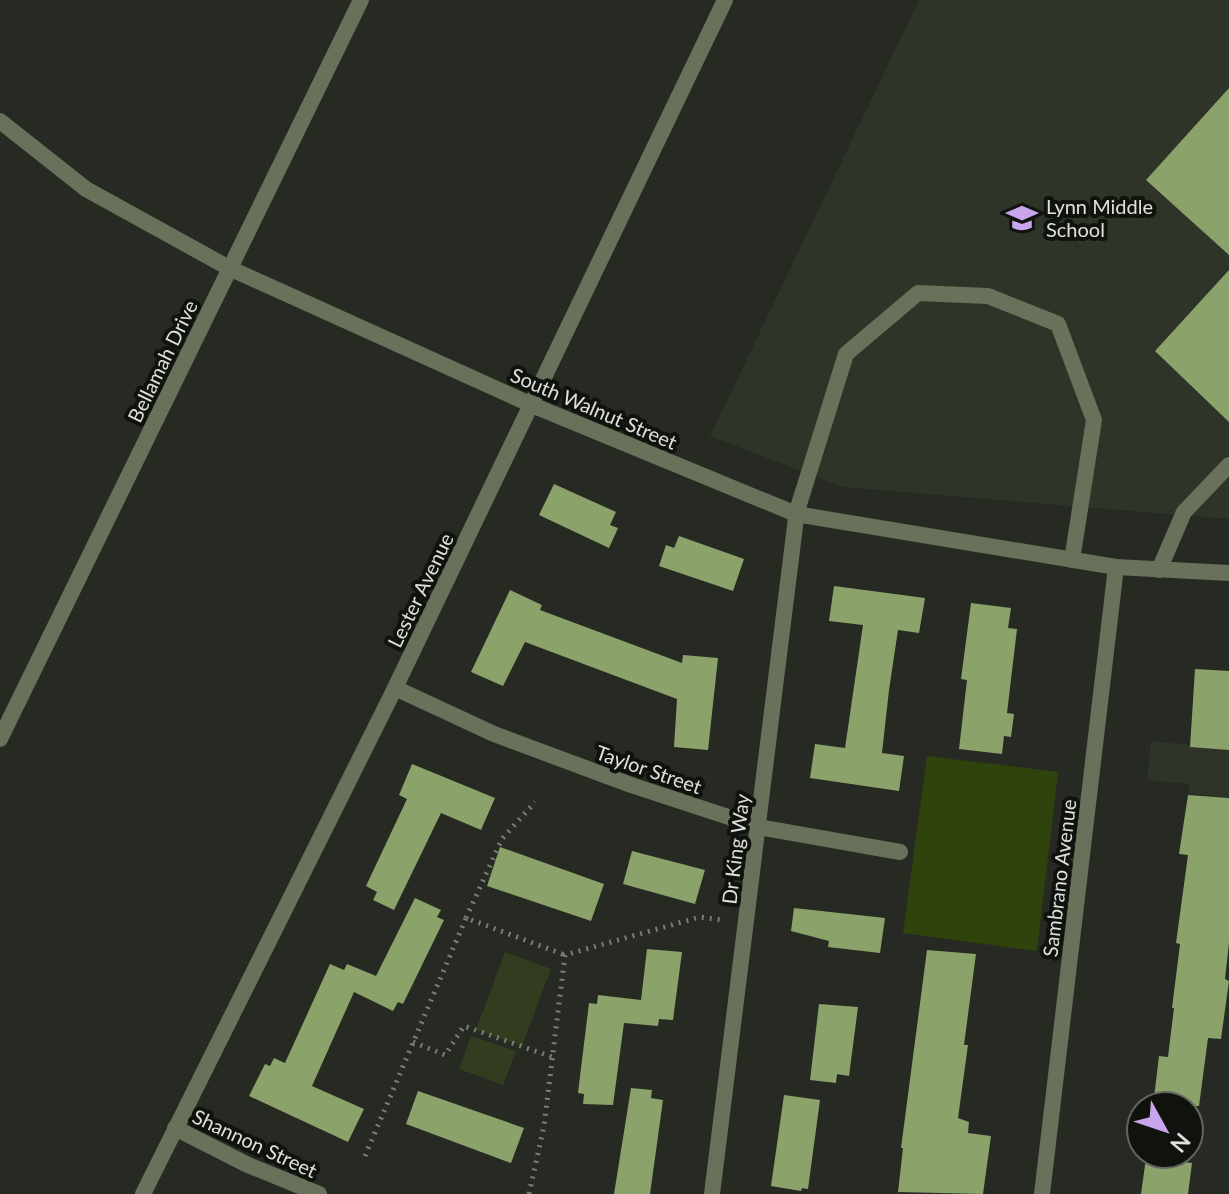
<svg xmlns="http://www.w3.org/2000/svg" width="1229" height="1194" font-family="Lato,sans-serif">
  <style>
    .built { fill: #2e3427 }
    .green { fill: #313d1e }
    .water { fill: #31430c }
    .building { fill: #8ca26b }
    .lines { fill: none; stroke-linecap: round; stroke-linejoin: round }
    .path { stroke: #7a7e76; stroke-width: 5; stroke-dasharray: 2 6; stroke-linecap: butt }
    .service { stroke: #68715a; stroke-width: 16 }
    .minor { stroke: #68715a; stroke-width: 16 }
    .tertiary { stroke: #68715a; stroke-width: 16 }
    .labels { text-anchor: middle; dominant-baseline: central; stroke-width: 8; stroke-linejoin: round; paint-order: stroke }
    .poi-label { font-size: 20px; fill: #dee1db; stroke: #10120e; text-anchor: start }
    .street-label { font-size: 20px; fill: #dee1db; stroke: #10120e }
  </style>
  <rect width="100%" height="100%" fill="#262a22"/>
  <g class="built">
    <path d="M919,0h310v519l-387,-32 -132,-51z"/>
    <path d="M1151,741l78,8v48l-40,-3v-10l-42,-4z"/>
  </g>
  <g class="green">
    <path d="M505,952l46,17 -29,77 -46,-16z"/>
    <path d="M471,1036l45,15 -13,34 -44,-16z"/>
  </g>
  <path class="water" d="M927,756l131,16 -21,179 -134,-18z"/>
  <g class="building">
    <path d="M1229,88v167l-83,-75z"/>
    <path d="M1229,270v152l-74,-71z"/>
    <path d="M554,484l62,28 -6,13 8,3 -9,20 -70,-33z"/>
    <path d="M679,536l65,23 -11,32 -74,-25 7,-21 8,3z"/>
    <path d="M834,586l91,12 -6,35 -21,-3 -9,60 -7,63 22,3 -5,35 -89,-13 5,-34 30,4 18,-123 -34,-4z"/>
    <path d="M510,590l32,15 -2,5 142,53 1,-8 35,3 -10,92 -34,-3 3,-48 -152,-57 -22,44 -32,-14z"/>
    <path d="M971,603l40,5 -3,20 9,1 -10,84 7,1 -3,23 -7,-1 -2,18 -43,-5 8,-69 -6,-1z"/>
    <path d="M1195,669l34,2v79l-39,-3z"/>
    <path d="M412,764l83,34 -14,32 -40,-17 -47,97 -21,-10 4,-8 -11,-6 41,-87 -8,-4z"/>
    <path d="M1188,795l41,3v145l-4,36 4,2 -8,58 -13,-1 -9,68h-46l6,-50 9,1 6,-49h-2l8,-64 -4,-1 12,-88 -9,-1z"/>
    <path d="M500,847l104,37 -13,37 -104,-35z"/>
    <path d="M632,851l73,19 -10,34 -72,-20z"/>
    <path d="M415,898l26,12 -4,7 7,3 -41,84 -5,-2 -5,9 -39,-19 -42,94 52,23 -16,33 -99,-46 16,-32 5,2 4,-8 11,5 45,-99 14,6 3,-6 29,12z"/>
    <path d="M794,908l91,10 -5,35 -52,-6 1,-6 -38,-10z"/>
    <path d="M647,949l35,3 -9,68 -14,-1 -1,7 -34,-3 -11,82 -30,-1 1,-10 -6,-1 11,-90 8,1 1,-9 43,5z"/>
    <path d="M927,950l49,4 -12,91h4l-10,73 11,4 -1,11 23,3 -8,58 -85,-2 5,-44h-2z"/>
    <path d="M819,1004l39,3 -9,69 -12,-2 -1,9 -26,-3z"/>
    <path d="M631,1088l21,2 -1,8 12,2 -13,94h-36z"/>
    <path d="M418,1091l106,37 -13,35 -105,-39z"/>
    <path d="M784,1095l36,5 -12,89 -6,-1 -1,3 -30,-5z"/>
    <path d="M1146,1158l46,5 -4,31h-47z"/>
  </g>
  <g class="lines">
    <g class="path">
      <path d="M466,918l36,-79 33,-37"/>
      <path d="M413,1042l32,13 19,-29 88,31"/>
      <path d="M365,1156l101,-238 99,37"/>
      <path d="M529,1194l15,-68 21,-171 135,-38 21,3"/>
    </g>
    <g class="service">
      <path d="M796,514l50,-160 72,-61 70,3 70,28 36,96 -22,140"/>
      <path d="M1159,570l25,-58 45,-47"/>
    </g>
    <g class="minor">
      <path d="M395,688l99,46 137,51 128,42 141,25"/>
      <path d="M0,739l361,-739"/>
      <path d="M175,1128l73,37 71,29"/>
      <path d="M143,1194l252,-506 330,-688"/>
      <path d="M712,1194l85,-684"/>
      <path d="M1042,1194l74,-627"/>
    </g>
    <path class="tertiary" d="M0,121l86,68 143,79 303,137 264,109 320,53 113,6"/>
  </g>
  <defs>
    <symbol id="school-bare" viewBox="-9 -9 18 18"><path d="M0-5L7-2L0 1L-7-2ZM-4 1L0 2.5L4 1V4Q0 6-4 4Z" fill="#c9a5ee" stroke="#10120e" stroke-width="2.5" paint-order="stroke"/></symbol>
  </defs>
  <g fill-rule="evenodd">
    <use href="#school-bare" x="1000" y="196" width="44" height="44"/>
  </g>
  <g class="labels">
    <g class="poi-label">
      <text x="1046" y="206">Lynn Middle<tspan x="1046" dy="23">School</tspan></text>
    </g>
    <g class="street-label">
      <text transform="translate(162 361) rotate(-64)">Bellamah Drive</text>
      <text transform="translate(594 408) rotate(23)">South Walnut Street</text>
      <text transform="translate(420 590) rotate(-64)">Lester Avenue</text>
      <text transform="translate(649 769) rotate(19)">Taylor Street</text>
      <text transform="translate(735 849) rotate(-83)">Dr King Way</text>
      <text transform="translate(1059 878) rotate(-83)">Sambrano Avenue</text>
      <text transform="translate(255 1143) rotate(25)">Shannon Street</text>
    </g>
  </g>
  <g transform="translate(1165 1130) rotate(130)"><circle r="38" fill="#10120e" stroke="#626560" stroke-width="2"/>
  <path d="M0-6L14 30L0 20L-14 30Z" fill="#c9a5ee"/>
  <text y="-12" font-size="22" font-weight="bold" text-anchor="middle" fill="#dee1db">N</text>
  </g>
</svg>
